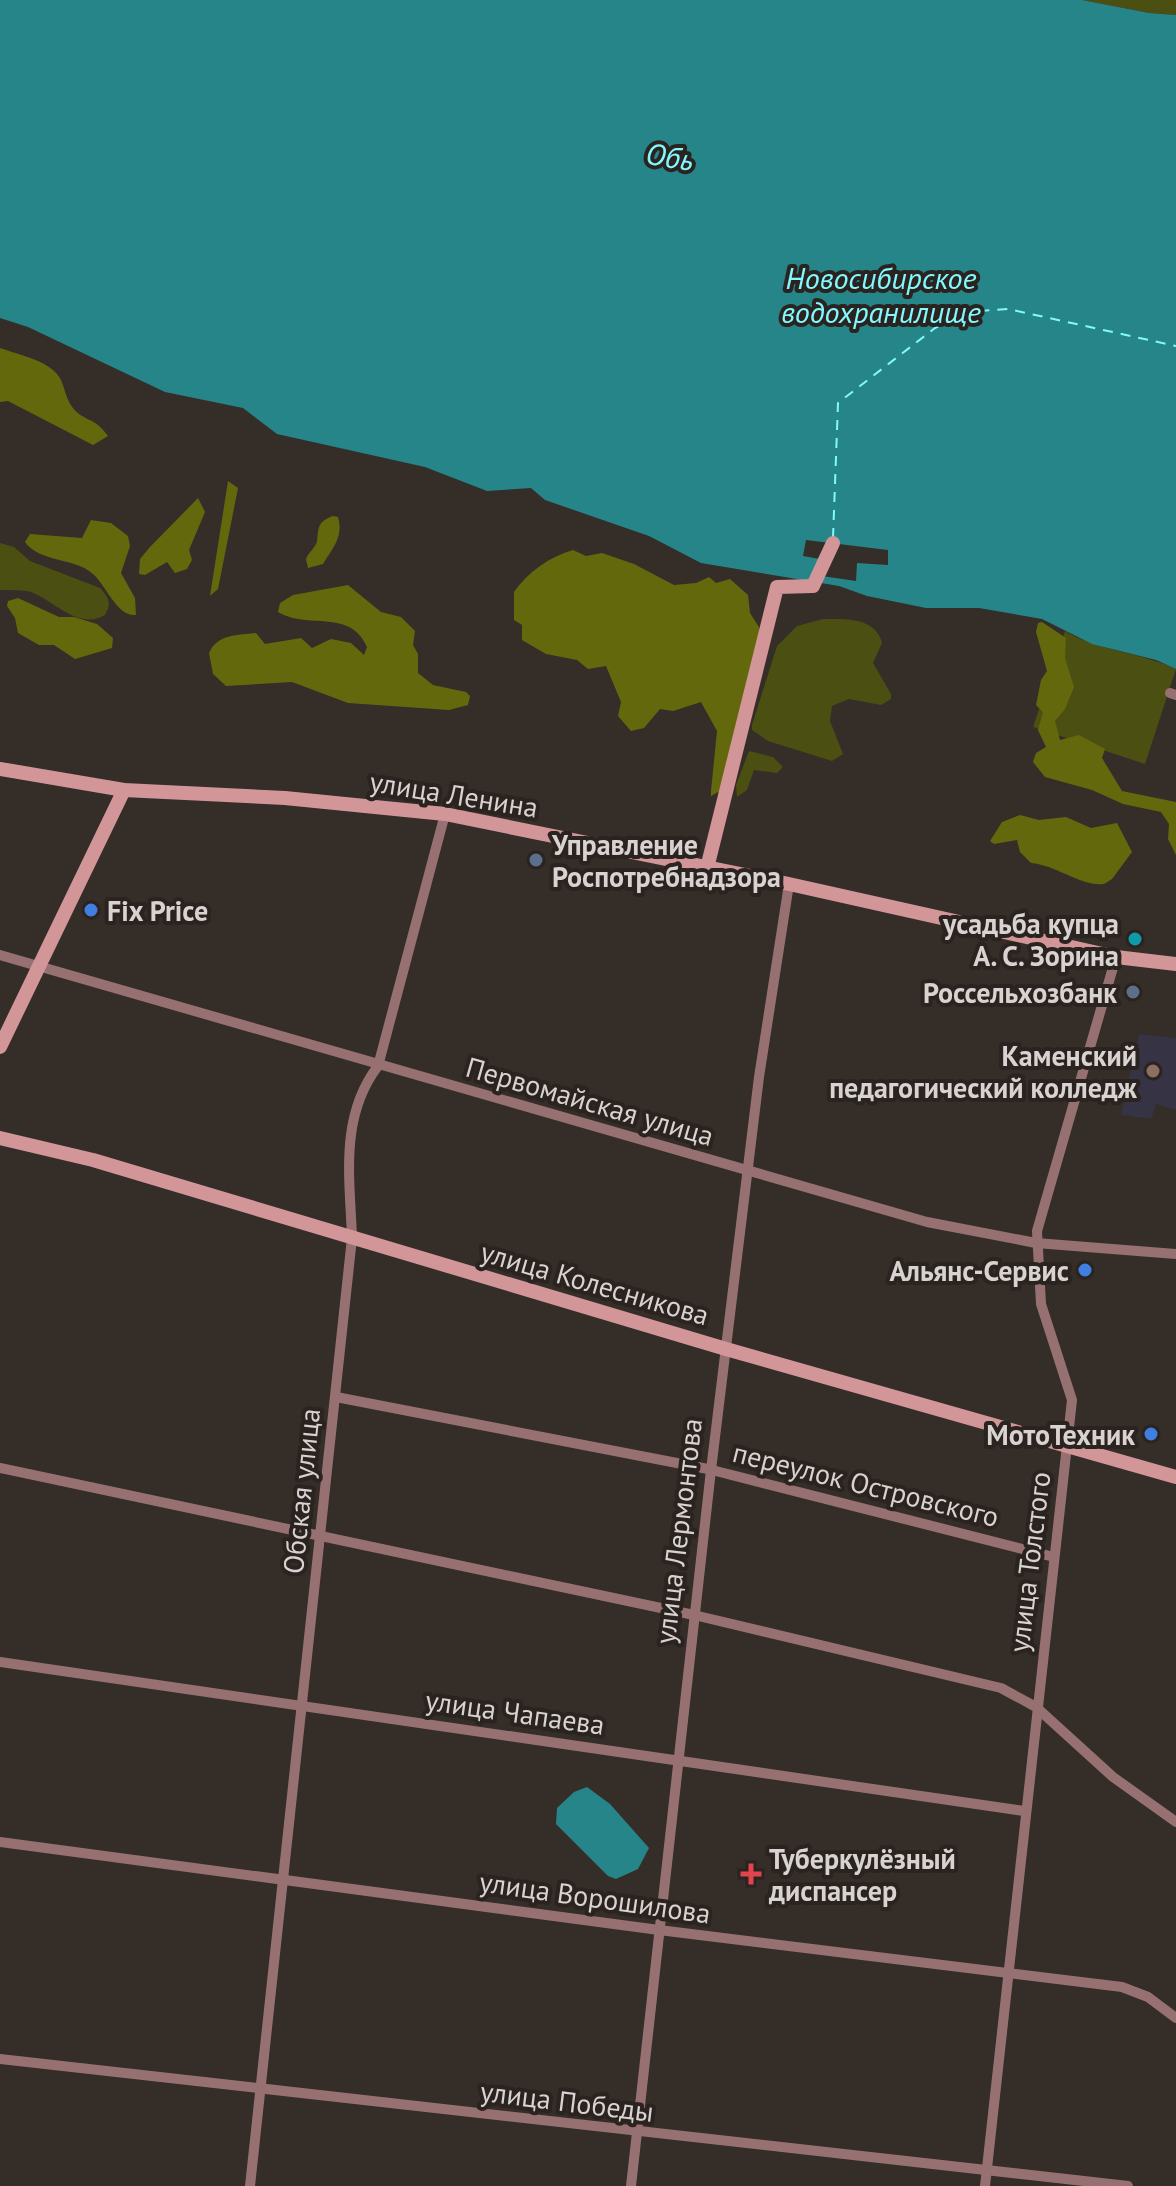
<svg xmlns="http://www.w3.org/2000/svg" width="1176" height="2186" font-family="'PT Sans',sans-serif">
  <style>
    .education { fill: #363344 }
    .green { fill: #4c4f12 }
    .forest { fill: #64680d }
    .water { fill: #268589 }
    .pier { fill: #342d28 }
    .lines { fill: none; stroke-linecap: round; stroke-linejoin: round }
    .ferry { stroke: #81f9fe; stroke-width: 2; stroke-dasharray: 10 8; stroke-linecap: butt }
    .street { stroke: #977172; stroke-width: 10 }
    .secondary { stroke: #d29698; stroke-width: 14 }
    .service-dot { fill: #5c6f8a; stroke: #2a231f; stroke-width: 3 }
    .shop-dot { fill: #3f7fe0; stroke: #2a231f; stroke-width: 3 }
    .culture-dot { fill: #0f9aa8; stroke: #2a231f; stroke-width: 3 }
    .education-dot { fill: #8d6e63; stroke: #2a231f; stroke-width: 3 }
    .health-dot { fill: #e0444e; stroke: #2a231f; stroke-width: 3 }
    .labels { text-anchor: middle; dominant-baseline: central; stroke-width: 8; stroke-linejoin: round; paint-order: stroke }
    .street-label { font-size: 28px; fill: #d8d3d0; stroke: #2a231f }
    .poi-label { font-size: 28px; font-weight: bold; fill: #d8d3d0; stroke: #2a231f; text-anchor: end }
    .water-label { font-size: 30px; font-style: italic; fill: #81f9fe; stroke: #2a231f }
  </style>
  <rect width="100%" height="100%" fill="#342d28"/>
  <path class="education" d="M1139,1034l37,4v72l-20,-6 -5,15 -30,-4z"/>
  <g class="green">
    <path d="M1082,0h94v15l-27,-2z"/>
    <path d="M0,543l14,4 16,14 70,27c9,10 12,15 5,27 -28,17 -53,-18 -78,-24 -9,-1 -19,-1 -27,-1z"/>
    <path d="M823,619c22,0 53,-2 59,24l-9,20 18,31v5l-10,6 -32,-6 -17,7 -2,15 13,33 -11,7 -64,-20 -16,-11v-5l25,-79 20,-20z"/>
    <path d="M1065,631c33,20 75,21 111,38l-31,95 -112,-37z"/>
    <path d="M749,751l24,6 10,10 -6,6 -23,-3 -7,20 -10,7 -1,-12z"/>
  </g>
  <g class="forest">
    <path d="M0,348c19,7 52,13 61,32 5,12 6,25 18,34 15,10 16,5 29,22l-15,9 -85,-44 -8,1z"/>
    <path d="M228,481l10,7 -20,101 -8,7z"/>
    <path d="M198,498l7,14 -16,38 3,10 -5,9 -12,4 -8,-11 -22,13 -6,-1 1,-15 10,-12z"/>
    <path d="M333,516l5,1c6,20 -6,32 -15,47l-15,4 -2,-9c2,-6 10,-12 11,-18 2,-14 0,-19 16,-25z"/>
    <path d="M91,520l20,3 17,13 2,10 -9,27 14,25 1,17c-19,2 -30,-30 -43,-41 -19,-17 -53,-11 -68,-32l5,-8 52,4z"/>
    <path d="M573,550l13,6 16,-3 32,11 40,21 22,-2 13,-6 7,6 14,-4 18,16 2,18 9,14 1,10 -40,154 -9,5v-5l6,-60 -16,-29 -28,9 -13,-2 -16,19 -13,3 -13,-15 3,-14 -15,-36 -18,3 -11,-9 -31,-6 -24,-14v-15l-8,-5v-28c14,-20 35,-35 59,-42z"/>
    <path d="M348,585l33,27 20,5 14,14 -2,14 5,9v19l15,12 33,7 4,4 -2,9 -19,5 -101,-7 -56,-21 -66,4 -13,-12 -4,-21c8,-19 29,-18 47,-20l9,11 36,-6 11,10 19,-9 20,4 13,12 3,-8c-17,-39 -59,-17 -89,-35l2,-9 13,-8z"/>
    <path d="M18,598l41,19h15l23,7 16,14 -1,10 -37,11 -21,-14h-15l-21,-12 -3,-15 -8,-12 1,-5z"/>
    <path d="M1042,622l24,16 -1,20 9,29 -9,22 -10,12 5,19 19,-5 26,14 -3,9 20,33 54,11v53l-8,-16 1,-15 -8,-12 -38,-8 -31,-14 -47,-13 -12,-15 3,-9 10,-6 -8,-17 5,-18 -7,-7 5,-25 6,-9 -11,-39 2,-9z"/>
    <path d="M1020,815l19,5 27,-3 25,11 26,-5 15,29 -20,27 -8,5c-22,3 -48,-19 -73,-21l-11,-11 -3,-12 -23,4 -4,-3 12,-19z"/>
  </g>
  <g class="water">
    <path d="M0,0h1082l67,13 27,2v654l-20,-9 -64,-16 -50,-25 -63,-11h-53l-59,-12 -28,-10 -138,-23 -52,-27 -104,-36 -14,-12 -44,3 -62,-24 -148,-33 -34,-26 -78,-16 -137,-65 -28,-9z"/>
    <path d="M587,1787l23,17 39,44 -11,21 -22,10 -8,-3 -52,-52 1,-16 17,-16z"/>
  </g>
  <path class="pier" d="M806,540l82,10v15l-31,-2 -1,18 -34,-5 -2,-17 -17,-3z"/>
  <g class="lines">
    <path class="ferry" d="M833,538l5,-135 97,-75 31,-16 42,-3 168,37"/>
    <g class="street">
      <path d="M1170,693l6,2"/>
      <path d="M0,955l927,267 109,21 140,11"/>
      <path d="M336,1397l372,72 346,88"/>
      <path d="M0,1468l694,147 307,73 35,19 77,70 63,45"/>
      <path d="M0,1662l1024,149"/>
      <path d="M0,1842l659,88 463,57 26,10 28,21"/>
      <path d="M0,2059l1128,127"/>
      <path d="M250,2186l102,-948c-2,-59 -13,-121 26,-172l67,-252"/>
      <path d="M631,2186l80,-716 48,-393 30,-193"/>
      <path d="M985,2186l87,-786 -31,-96 -4,-73 79,-274"/>
    </g>
    <g class="secondary">
      <path d="M0,769l124,21 161,8 160,16 344,70 327,73 60,7"/>
      <path d="M707,868l70,-281 36,-1 20,-43"/>
      <path d="M0,1047l124,-257"/>
      <path d="M0,1138l93,22 633,189 450,128"/>
    </g>
  </g>
  <g class="service-dot">
    <circle cx="536" cy="860" r="8"/>
    <circle cx="1133" cy="992" r="8"/>
  </g>
  <g class="shop-dot">
    <circle cx="91" cy="910" r="8"/>
    <circle cx="1085" cy="1270" r="8"/>
    <circle cx="1151" cy="1434" r="8"/>
  </g>
  <circle class="culture-dot" cx="1135" cy="939" r="8"/>
  <circle class="education-dot" cx="1153" cy="1071" r="8"/>
  <path class="health-dot" d="M747 1862h8v8h8v8h-8v8h-8v-8h-8v-8h8z"/>
  <g class="labels">
    <g class="street-label">
      <text transform="translate(454 794) rotate(9)">улица Ленина</text>
      <text transform="translate(590 1101) rotate(16)">Первомайская улица</text>
      <text transform="translate(595 1283) rotate(16)">улица Колесникова</text>
      <text transform="translate(866 1484) rotate(14)">переулок Островского</text>
      <text transform="translate(301 1491) rotate(-84)">Обская улица</text>
      <text transform="translate(678 1531) rotate(-83)">улица Лермонтова</text>
      <text transform="translate(1029 1562) rotate(-83)">улица Толстого</text>
      <text transform="translate(515 1712) rotate(8)">улица Чапаева</text>
      <text transform="translate(595 1897) rotate(8)">улица Ворошилова</text>
      <text transform="translate(567 2101) rotate(7)">улица Победы</text>
    </g>
    <g class="poi-label">
      <text x="552" y="844" text-anchor="start">Управление<tspan x="552" dy="32">Роспотребнадзора</tspan></text>
      <text x="107" y="910" text-anchor="start">Fix Price</text>
      <text x="1119" y="923">усадьба купца<tspan x="1119" dy="32">А. С. Зорина</tspan></text>
      <text x="1117" y="992">Россельхозбанк</text>
      <text x="1137" y="1055">Каменский<tspan x="1137" dy="32">педагогический колледж</tspan></text>
      <text x="1069" y="1270">Альянс-Сервис</text>
      <text x="1135" y="1434">МотоТехник</text>
      <text x="769" y="1858" text-anchor="start">Туберкулёзный<tspan x="769" dy="32">диспансер</tspan></text>
    </g>
    <g class="water-label">
      <text transform="translate(670 156) rotate(9)">Обь</text>
      <text x="881" y="277">Новосибирское<tspan x="881" dy="34">водохранилище</tspan></text>
    </g>
  </g>
</svg>
